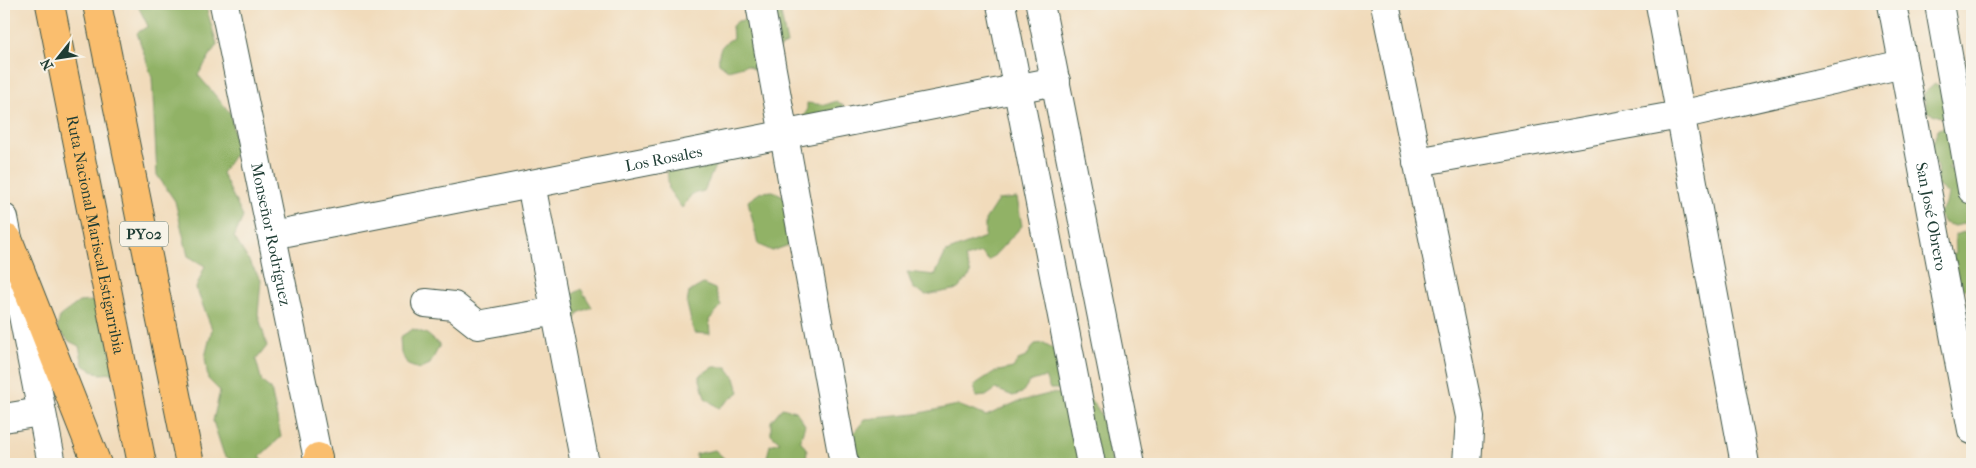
<svg xmlns="http://www.w3.org/2000/svg" width="1976" height="468" font-family="'IM FELL French Canon',serif">
  <style>
    .forest { fill: #91b266; stroke: #58784d }
    .lines { fill: none; stroke-linecap: round; stroke-linejoin: round }
    .minor-casing { stroke: #3e5548; stroke-width: 30 }
    .highway-casing { stroke: #3e5548; stroke-width: 30 }
    .minor { stroke: #fff; stroke-width: 28 }
    .highway { stroke: #fabe6e; stroke-width: 28 }
    .labels { text-anchor: middle; dominant-baseline: central; stroke-width: 4; stroke-linejoin: round; paint-order: stroke }
    .shield { fill: #f7f3e8; stroke: #60746a; stroke-width: 1 }
    .shield-label { font-size: 15px; font-weight: bold; fill: #1f3d34 }
    .street-label { font-size: 16px; fill: #1f3d34; stroke: #f7f3e8 }
  </style>
  <rect width="100%" height="100%" fill="#f7f3e8"/>
  <filter id="ink" filterUnits="userSpaceOnUse"><feTurbulence type="fractalNoise" baseFrequency=".02" numOctaves="2"/><feDisplacementMap in="SourceGraphic" scale="10" xChannelSelector="R" yChannelSelector="G"/><feConvolveMatrix kernelMatrix="1 2 1 2 8 2 1 2 1" color-interpolation-filters="sRGB"/></filter>
  <filter id="wash" filterUnits="userSpaceOnUse"><feTurbulence type="fractalNoise" baseFrequency=".0096" numOctaves="4" result="noise"/><feDisplacementMap in="SourceGraphic" scale="20" xChannelSelector="R" yChannelSelector="G"/><feGaussianBlur stdDeviation="1.12" result="paint"/><feColorMatrix in="noise" values="0 0 0 0 0 0 0 0 0 0 0 0 0 0 0 0 0 1.4 0 .05"/><feComposite in="paint" operator="in"/></filter>
  <g filter="url(#wash)">
    <rect width="100%" height="100%" fill="#f1dbbb"/>
    <g class="forest">
      <path d="M137,4h45v3l5,-3h18l12,40 -19,31 33,39 5,38 -14,21 21,44 -9,20 27,43 -3,34 9,32 -11,14 6,22 9,7 10,48 -21,19 7,8h-30l-13,-9 -11,-34 7,-30 -12,-12 -3,-22 7,-28 -16,-41 9,-22 -17,-10 -13,-55 -18,-26 -5,-98 -15,-44 11,-7z"/>
      <path d="M762,4h17l8,40c-13,4 -20,19 -32,26l-8,-5 -19,5 -9,-7c-1,-14 2,-18 14,-25l-1,-12 6,-5 7,-1 6,8z"/>
      <path d="M1935,84l7,4 4,21 -3,9 -15,-6 -5,-18z"/>
      <path d="M837,101l10,8 -47,11 7,-9v-8l18,2z"/>
      <path d="M1952,126l3,16 -5,4 3,1 3,14 -8,7 7,3 16,29 -4,8v15l-12,3 -11,-3 -6,-10 8,-9 2,-10 -12,-10c2,-16 3,-17 -6,-32l8,-23z"/>
      <path d="M716,164l-12,27 -12,3 -10,14 -13,-18 -2,-21z"/>
      <path d="M773,191l13,6 10,31 -7,17 -17,6 -14,-7 -10,-43 13,-9z"/>
      <path d="M1017,198l5,28 -33,35 -8,-8 -16,5 6,16 -13,15 -32,6 -13,-7 -6,-16 28,3 11,-23 39,-15v-17l13,-20z"/>
      <path d="M1964,232l8,10v47l-3,-3 -6,4 -8,-3 -5,-31 6,-3 -1,-18z"/>
      <path d="M703,284l12,5 6,17 -12,14 1,14 -16,-1 -7,-29 2,-12z"/>
      <path d="M581,289l11,18 -14,6 -5,13 -11,-2 -5,-20z"/>
      <path d="M93,301l8,1 14,71 -16,1 -16,-9 -4,-19 -10,-5 -12,-12 3,-13 19,-14z"/>
      <path d="M413,329l14,5 13,11 -10,19 -11,5 -11,-4 -7,-12 -1,-16z"/>
      <path d="M1044,343l19,11 -3,35h-10l-5,-12 -16,5 -7,11 -9,3 -17,-7 -10,7 -10,1 -2,-12 20,-13 19,-4 5,-8 8,-3 9,-13z"/>
      <path d="M713,367h14l8,11 4,14 -20,16 -14,-10 -6,-22z"/>
      <path d="M1053,393c10,2 26,1 35,6 17,8 21,47 24,64l-2,1h-262l2,-26 15,-19 51,-5 42,-9 28,11 31,-14z"/>
      <path d="M782,408l14,3 9,14 -5,15 7,10 -1,14h-34l-5,-7 3,-12 10,-3 -9,-8v-13z"/>
      <path d="M715,450l13,12 -1,2h-31v-10z"/>
    </g>
  </g>
  <g filter="url(#ink)">
    <g class="lines">
      <defs>
        <g id="minor">
          <path id="s1" d="M224,4l95,460"/>
          <path d="M760,4l84,460"/>
          <path d="M1001,4l90,460"/>
          <path d="M1040,4l91,460"/>
          <path d="M1385,4l85,413 -3,47"/>
          <path d="M1660,4l85,460"/>
          <path id="s2" d="M1892,4l80,426"/>
          <path d="M1939,4l33,186"/>
          <path d="M1417,162l263,-47 223,-51"/>
          <path d="M531,184l54,280"/>
          <path d="M4,218l48,246"/>
          <path id="s3" d="M272,235l784,-154"/>
          <path d="M426,303l28,3 24,19 78,-14"/>
          <path d="M4,418l36,-6"/>
        </g>
        <g id="highway">
          <path id="s4" d="M50,4l92,460"/>
          <path d="M97,4l93,460"/>
          <path d="M8,239l89,225"/>
          <path d="M317,464l1,-7"/>
        </g>
      </defs>
      <use href="#minor" class="minor-casing"/>
      <use href="#highway" class="highway-casing"/>
      <use href="#minor" class="minor"/>
      <use href="#highway" class="highway"/>
    </g>
  </g>
  <g class="labels">
    <rect class="shield" x="120" y="221.5" width="48" height="25" rx="4"/>
    <g class="shield-label">
      <text x="144" y="234">PY02</text>
    </g>
    <g class="street-label">
      <text stroke="none"><textPath href="#s3" startOffset="399">Los Rosales</textPath></text>
      <text stroke="none"><textPath href="#s2" startOffset="216">San José Obrero</textPath></text>
      <text stroke="none"><textPath href="#s4" startOffset="235">Ruta Nacional Mariscal Estigarribia</textPath></text>
      <text stroke="none"><textPath href="#s1" startOffset="235">Monseñor Rodríguez</textPath></text>
    </g>
  </g>
  <rect width="1976" height="468" fill="none" stroke="#f7f3e8" stroke-width="20"/>
  <g transform="translate(58 58) rotate(240)" stroke="#f7f3e8" stroke-width="4" paint-order="stroke">
  <path d="M0-4L9 19L0 12L-9 19Z" fill="#1f3d34"/>
  <text y="-8" font-size="14" font-weight="bold" text-anchor="middle" fill="#1f3d34">N</text>
  </g>
</svg>
